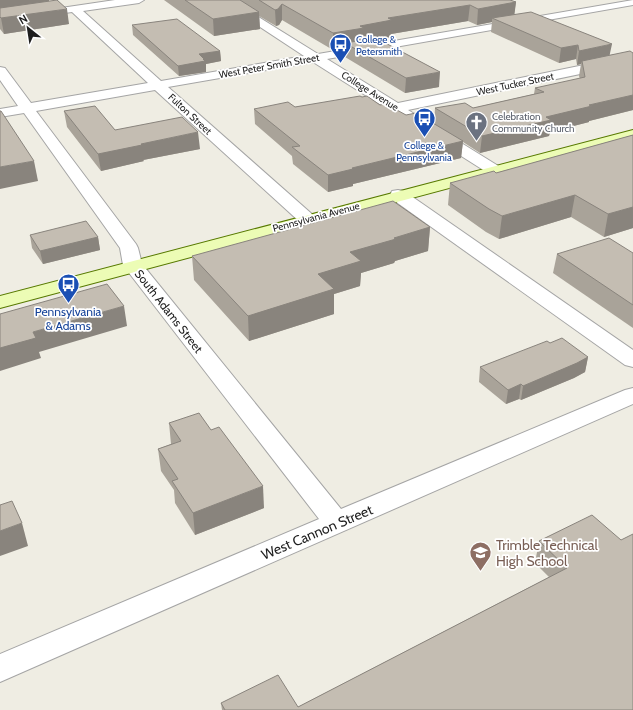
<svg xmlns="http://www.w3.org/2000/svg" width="633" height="710" font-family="Cabin,sans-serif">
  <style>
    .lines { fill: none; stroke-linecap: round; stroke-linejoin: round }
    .street-casing { stroke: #a5a5a5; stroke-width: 2 }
    .secondary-casing { stroke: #577901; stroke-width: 2 }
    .street { fill: #fff; fill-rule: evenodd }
    .secondary { fill: #ecfcb5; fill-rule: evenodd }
    .wall { fill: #a9a399 }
    .shaded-wall { fill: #89847d }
    .building { fill: #c4bdb2; stroke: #89847d }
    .labels { text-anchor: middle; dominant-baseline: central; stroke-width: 3.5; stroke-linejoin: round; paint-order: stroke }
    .far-transit-label { font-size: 10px; fill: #164399; stroke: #fff; text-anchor: start }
    .far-street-label { font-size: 10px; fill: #1e1e1e; stroke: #fff }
    .far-worship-label { font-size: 10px; fill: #5b616d; stroke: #fff; text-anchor: start }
    .transit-label { font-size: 12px; fill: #164399; stroke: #fff }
    .street-label { font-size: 12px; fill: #1e1e1e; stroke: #fff }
    .near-street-label { font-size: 14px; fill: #1e1e1e; stroke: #fff }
    .near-education-label { font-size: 14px; fill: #785e54; stroke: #fff; text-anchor: start }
  </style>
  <rect width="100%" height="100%" fill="#efede3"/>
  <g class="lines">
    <defs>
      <g id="street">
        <path d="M115,0h29l-5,3 -56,8 78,70 143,-25 -85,-56h12l87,54 315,-54v5l-306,54 71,44 235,-48v8l-225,47 92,57 2,3 -2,3 -6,2 -6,-2 -175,-111 -145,25 145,128 3,4 -3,4 -6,1 -6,-1 -146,-133 -119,21 100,133 2,4 4,16 199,245 284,-119 8,-2v16l-633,278v-28l319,-135 -193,-250 -3,-4 -3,-17 -96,-135 -24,4v-8l18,-3 -18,-26v-13l5,1 26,35 117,-20 -76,-71 -7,1 -5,-3 1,-2z"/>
        <path d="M398,190l6,1 229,159v17l-8,-2 -233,-166 -2,-4 2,-4z"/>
      </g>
      <path id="secondary" d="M633,130v9l-633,169v-12z"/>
    </defs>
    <use href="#street" class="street-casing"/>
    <use href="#secondary" class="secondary-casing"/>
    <use href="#street" class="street"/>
    <use href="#secondary" class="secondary"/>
  </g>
  <g class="wall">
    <path d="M0,0h49v1l20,23 -65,10 -4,-5z"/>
    <path d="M164,0h346l6,2 -2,12 96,41 23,-2v57l-44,11v1l-39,10 -1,4 -69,17 -17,-11 -2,16 -108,26v2l-25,6 -35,-28 -1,-8 -37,-32 -1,-15 41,-2 67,-10 44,18 28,9 1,-16h38l61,-14 1,-6 45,-9 -1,-3 2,-12 -4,1 -1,-6 -17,4 -68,-31 1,-10 -15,3 -9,-4 -77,13v3l-12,2 60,48 -34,6 -60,-36v-9l-12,2 -51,-30 -3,5 -3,1 -17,-10 1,13 -46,7z"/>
    <path d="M132,25l88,26 1,10 -15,3v8l-27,4 -46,-41z"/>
    <path d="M64,111l51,19 85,19 -57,11 1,1 -43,10 -34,-44z"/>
    <path d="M633,135v93l-29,9 -33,-20 -72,22 -13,-7 -38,-27 2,-22 46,-10z"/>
    <path d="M430,227l-2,24 -33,10 -1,2 -33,10 -1,13 -26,8v20l-85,27 -55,-61 -2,-24z"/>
    <path d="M30,235l68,2 2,13 -57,14 -11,-16z"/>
    <path d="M633,253v75l-80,-55 4,-19z"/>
    <path d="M550,343l38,14 -3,15 -11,6 -53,22 -2,-1 -13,5 -27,-22 1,-15z"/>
    <path d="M169,423l95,85 -69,27 -20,-32 -1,-13 -13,-19 -3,-22 13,-5z"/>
    <path d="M621,540l12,170h-411l-1,-7 77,4 251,-130 -14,-14 4,-22z"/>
  </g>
  <g class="shaded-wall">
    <path d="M0,0h49l1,7 -50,7z"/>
    <path d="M516,2l-2,16h-22v4l-15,3 1,-16z"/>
    <path d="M282,4v16l-3,5 -3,1 -1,-16z"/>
    <path d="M470,5l-2,16 -77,13v3l-28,5 -18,1v5l-12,2v-17l55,-15z"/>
    <path d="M67,9l2,15 -65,10 -3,-16z"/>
    <path d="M259,12l1,17 -46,7 -1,-17z"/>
    <path d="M612,44l-3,14 -27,3 -1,3 -4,1 2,-14z"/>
    <path d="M578,45l-2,14 -17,4 2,-15z"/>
    <path d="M220,51l1,10 -15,3v8l-27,4 -1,-10 21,-12z"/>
    <path d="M440,72l-1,15 -34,6 1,-15z"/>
    <path d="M633,95v15l-44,11v1l-39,10 -1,4 -69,17 2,-17 64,-19 43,-12z"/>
    <path d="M198,132l2,17 -57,11 1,1 -43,10 -3,-17 43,-10z"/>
    <path d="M463,141l-2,17 -108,26v2l-25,6v-17l24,-7z"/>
    <path d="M34,161l4,20 -38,8v-22z"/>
    <path d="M575,195l-4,22 -72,22 3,-23z"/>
    <path d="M633,207v21l-29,9 4,-23z"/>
    <path d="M430,227l-2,24 -33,10 -1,2 -33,10 -1,13 -26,8v20l-85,27 -1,-25 70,-42 32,-22 44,-14z"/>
    <path d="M98,237l2,13 -57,14 -3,-13z"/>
    <path d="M124,306l3,20 -88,26 2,6 -41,13v-23l33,-16z"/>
    <path d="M588,357l-3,15 -11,6 -53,22 2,-14z"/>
    <path d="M521,384l-2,15 -13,5 2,-14z"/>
    <path d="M263,486l1,22 -69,27 -2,-22z"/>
    <path d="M22,523l6,23 -28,10v-25z"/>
  </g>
  <g class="building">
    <path d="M57,0l10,9 -66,9 -1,-1v-9z"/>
    <path d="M185,0h55l19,12 -46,7z"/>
    <path d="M259,0h251l6,2 -38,7 -8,-4 -82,13 4,2 -32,6 4,2 -31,5 -51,-29 -4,5 -3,1z"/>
    <path d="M531,12l81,32 -33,7 -1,-6 -17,3 -69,-30z"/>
    <path d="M177,19l43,32 -21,3 5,5h-1l2,2 -27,5 -46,-41z"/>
    <path d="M376,38l64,34 -34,6 -61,-35z"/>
    <path d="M630,51l3,2v42l-44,10 3,1 -46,11 5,3 -69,16 -47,-28 30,-5 8,5 71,-16 -9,-4 50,-11 -3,-16z"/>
    <path d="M360,96l2,1 5,-1 13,9 6,-1 20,11 10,-2 47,28 -111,27 1,1 -25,6 -36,-28 8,-1 -46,-37 34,-7 7,5z"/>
    <path d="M95,106l20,24 67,-13 16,15 -57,12 1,1 -44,9 -34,-43z"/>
    <path d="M0,111h1l33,50 -34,6z"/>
    <path d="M633,135v72l-25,7 -33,-19 -73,21 -13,-7 -39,-26 44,-12 2,2z"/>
    <path d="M393,201l37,26 -36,11 2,1 -46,13 11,9 -43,13 16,15 -86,27 -56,-60z"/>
    <path d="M86,221l12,16 -58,14 -10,-16z"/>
    <path d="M609,238l24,15v52l-76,-51z"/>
    <path d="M107,284l17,22 -91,26 3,6 -36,10v-34z"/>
    <path d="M562,338l26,19 -11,6 -54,23 -2,-2 -13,6 -28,-23 67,-26 3,2z"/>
    <path d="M199,413l12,17 8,-3 44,59 -70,27 -21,-32 6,-2 -20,-30 23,-8 -12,-18z"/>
    <path d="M12,501l10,22 -22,8v-26z"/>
    <path d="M592,515l29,25 12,-6v176h-408l-4,-7 57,-28 20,32 269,-139 -28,-27z"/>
  </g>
  <defs>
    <symbol id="bus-pin" viewBox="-11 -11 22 30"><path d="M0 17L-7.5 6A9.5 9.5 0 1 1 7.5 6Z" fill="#1a4fb4" stroke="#fff"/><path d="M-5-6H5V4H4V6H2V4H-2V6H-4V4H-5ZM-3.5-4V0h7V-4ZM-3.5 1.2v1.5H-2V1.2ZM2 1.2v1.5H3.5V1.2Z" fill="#fff"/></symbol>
    <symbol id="church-pin" viewBox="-11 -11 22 30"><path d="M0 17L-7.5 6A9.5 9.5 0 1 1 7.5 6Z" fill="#6b7280" stroke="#fff"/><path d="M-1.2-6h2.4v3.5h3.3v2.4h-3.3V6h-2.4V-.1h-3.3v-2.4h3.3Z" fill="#fff"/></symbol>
    <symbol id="school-pin" viewBox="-11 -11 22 30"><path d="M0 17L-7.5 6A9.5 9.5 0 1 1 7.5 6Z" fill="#8d6e63" stroke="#fff"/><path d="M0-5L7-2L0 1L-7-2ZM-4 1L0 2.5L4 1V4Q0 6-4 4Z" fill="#fff"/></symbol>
  </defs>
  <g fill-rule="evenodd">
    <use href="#bus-pin" x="328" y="32" width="25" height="34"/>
    <use href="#bus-pin" x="412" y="106" width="25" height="34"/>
    <use href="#church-pin" x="464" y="110" width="25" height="34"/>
    <use href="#bus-pin" x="56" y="272" width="25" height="34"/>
    <use href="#school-pin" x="468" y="540" width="25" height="34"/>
  </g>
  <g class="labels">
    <g class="far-transit-label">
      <text x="356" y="39">College &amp;<tspan x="356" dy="12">Petersmith</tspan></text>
      <text x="424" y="145" text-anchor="middle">College &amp;<tspan x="424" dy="12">Pennsylvania</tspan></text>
    </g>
    <g class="far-street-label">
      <text transform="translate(269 66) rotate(-10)">West Peter Smith Street</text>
      <text transform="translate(515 84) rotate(-12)">West Tucker Street</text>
      <text transform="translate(370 91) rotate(32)">College Avenue</text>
      <text transform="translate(190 114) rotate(43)">Fulton Street</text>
      <text transform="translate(316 217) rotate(-15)">Pennsylvania Avenue</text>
    </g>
    <g class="far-worship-label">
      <text x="492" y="116">Celebration<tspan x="492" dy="12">Community Church</tspan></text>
    </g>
    <g class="transit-label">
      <text x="68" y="311">Pennsylvania<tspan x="68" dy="14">&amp; Adams</tspan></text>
    </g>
    <g class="street-label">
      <text transform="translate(169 311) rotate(52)">South Adams Street</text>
    </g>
    <g class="near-street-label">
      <text transform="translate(317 532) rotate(-23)">West Cannon Street</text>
    </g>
    <g class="near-education-label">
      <text x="496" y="545">Trimble Technical<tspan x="496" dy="16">High School</tspan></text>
    </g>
  </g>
  <g transform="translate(28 28) rotate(330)" stroke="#ffffff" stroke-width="3" paint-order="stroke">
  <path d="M0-3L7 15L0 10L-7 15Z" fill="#1e1e1e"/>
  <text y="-6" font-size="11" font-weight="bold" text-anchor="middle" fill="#1e1e1e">N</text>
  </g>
</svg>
